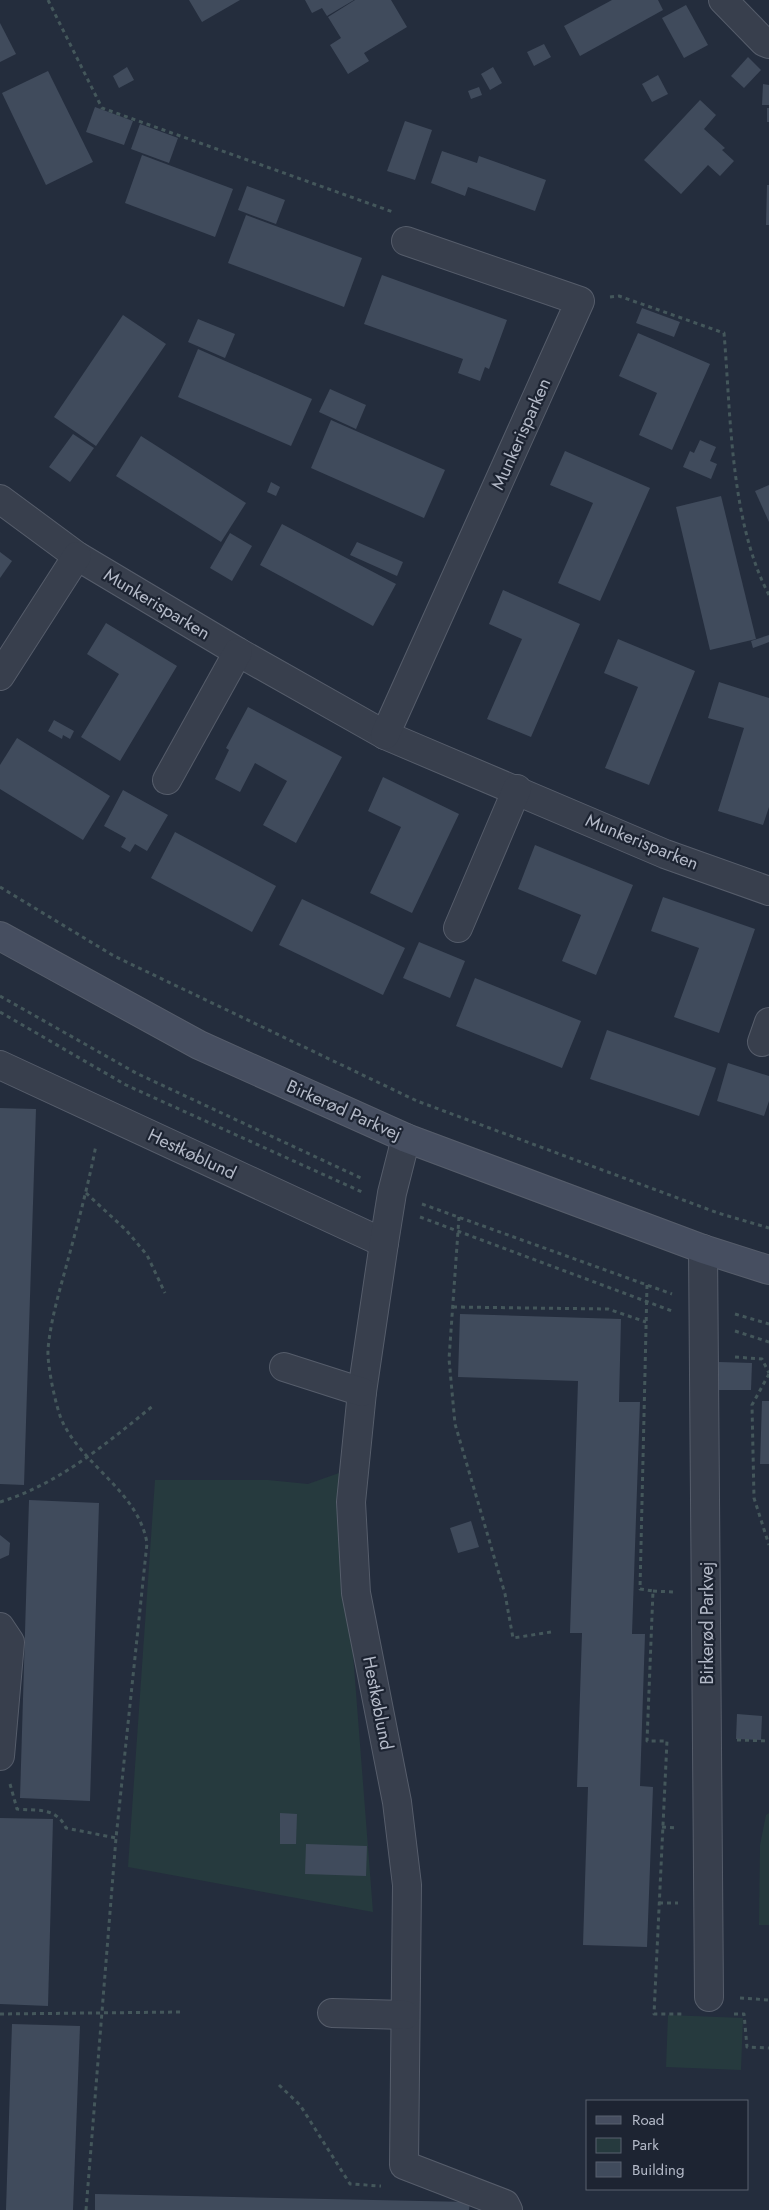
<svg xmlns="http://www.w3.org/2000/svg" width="769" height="2210" font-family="Jost,sans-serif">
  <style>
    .green { fill: #263a3e }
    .building { fill: #404b5c }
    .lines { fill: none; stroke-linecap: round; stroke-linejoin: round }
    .street-casing { stroke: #565d6b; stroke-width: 30 }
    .secondary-casing { stroke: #565d6b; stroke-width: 30 }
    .path { stroke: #44575b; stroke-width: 3; stroke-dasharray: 4 4; stroke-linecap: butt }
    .street { stroke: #383f4d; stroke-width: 28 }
    .secondary { stroke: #464e60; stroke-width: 28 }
    .labels { text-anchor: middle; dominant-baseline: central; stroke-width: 4.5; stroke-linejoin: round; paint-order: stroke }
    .street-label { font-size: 18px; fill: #b4bac8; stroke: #1d2432 }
  </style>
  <rect width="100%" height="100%" fill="#242d3d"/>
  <g class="green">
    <path d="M339,1473l34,439 -245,-45 27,-387h113l40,4z"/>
    <path d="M769,1813v112h-10l1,-80 6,-30z"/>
    <path d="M668,2015l75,3 -2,52 -75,-3z"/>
  </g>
  <g class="building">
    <path d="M189,0h51l-38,22z"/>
    <path d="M305,0h49l-27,16 -5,-8 -10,5z"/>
    <path d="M355,0h36l16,27 -43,26 5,8 -21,13 -18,-29 11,-7 -13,-21z"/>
    <path d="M612,0h46l5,10 -83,46 -16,-30z"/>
    <path d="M686,5l22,40 -24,13 -22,-40z"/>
    <path d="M0,23l16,31 -16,8z"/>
    <path d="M544,44l7,13 -17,9 -7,-14z"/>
    <path d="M748,57l13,13 -17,18 -13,-12z"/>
    <path d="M127,67l7,13 -15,8 -6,-12z"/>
    <path d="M493,67l9,16 -12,7 -9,-16z"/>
    <path d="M48,71l45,91 -47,23 -44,-92z"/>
    <path d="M658,75l10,19 -16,8 -10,-18z"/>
    <path d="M763,84l6,1v20h-7z"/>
    <path d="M479,87l3,8 -11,4 -3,-8z"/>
    <path d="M700,100l16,15 -12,14 21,19 -3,2 12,11 -14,15 -12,-11 -27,29 -37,-34z"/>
    <path d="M95,107l38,14 -9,24 -38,-13z"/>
    <rect x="767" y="108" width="2" height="14"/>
    <path d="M405,121l27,9 -17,50 -28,-9z"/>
    <path d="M140,124l38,14 -9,25 -38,-14z"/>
    <path d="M442,151l35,12 2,-7 67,24 -11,31 -67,-24 -3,9 -34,-13z"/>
    <path d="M142,155l91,34 -18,48 -90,-34z"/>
    <path d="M767,185h2v40h-3z"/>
    <path d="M247,186l38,14 -9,24 -38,-14z"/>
    <path d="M246,215l116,43 -18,49 -116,-44z"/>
    <path d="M382,275l125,45 -18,49 -4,-2 -5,14 -22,-8 5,-14 -99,-35z"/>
    <path d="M642,308l38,14 -6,15 -38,-14z"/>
    <path d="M123,315l43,29 -70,102 -42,-29z"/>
    <path d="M198,319l37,15 -10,24 -37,-16z"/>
    <path d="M638,333l72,31 -38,86 -33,-15 18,-42 -38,-17z"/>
    <path d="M198,349l114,50 -21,47 -113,-49z"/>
    <path d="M330,389l36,16 -10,24 -37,-17z"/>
    <path d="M331,420l114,50 -21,48 -113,-50z"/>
    <path d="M73,434l21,14 -24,34 -21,-15z"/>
    <path d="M141,436l105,67 -25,39 -105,-66z"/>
    <path d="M700,440l16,7 -6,14 7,3 -6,15 -28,-12 7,-16 4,2z"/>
    <path d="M565,451l85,37 -50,113 -42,-18 35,-80 -43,-18z"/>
    <path d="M271,482l9,5 -4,9 -9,-4z"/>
    <path d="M769,485v37l-14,-31z"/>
    <path d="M721,496l35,143 -46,11 -34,-143z"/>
    <path d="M282,524l114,60 -23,42 -113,-61z"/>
    <path d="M230,533l22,13 -20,35 -22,-13z"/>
    <path d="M357,542l46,20 -6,14 -47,-21z"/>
    <path d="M0,552l12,9 -12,17z"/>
    <path d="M503,590l77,34 -49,113 -44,-18 35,-80 -33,-15z"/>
    <path d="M106,623l71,43 -57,95 -39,-24 38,-63 -32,-20z"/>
    <path d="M769,635v7l-16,6 -2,-7z"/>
    <path d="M618,639l77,32 -46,114 -44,-17 33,-81 -34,-14z"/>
    <path d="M719,682l50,16v109l-6,18 -45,-14 26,-83 -36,-10z"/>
    <path d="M248,707l94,50 -46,86 -33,-18 24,-44 -32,-18 -15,29 -25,-13 14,-29 -3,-2z"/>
    <path d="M54,720l20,11 -4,8 -7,-4 -1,4 -14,-8z"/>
    <path d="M17,738l93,58 -27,44 -83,-51v-24z"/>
    <path d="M383,777l76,37 -47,99 -42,-20 31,-66 -33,-16z"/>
    <path d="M123,790l45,25 -21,36 -12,-7 -5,8 -9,-5 5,-9 -22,-12z"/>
    <path d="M175,832l101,54 -24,46 -101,-54z"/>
    <path d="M535,845l98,40 -37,90 -34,-14 19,-46 -63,-26z"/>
    <path d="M663,897l92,32 -36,104 -45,-16 25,-69 -48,-17z"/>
    <path d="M302,899l103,49 -22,47 -104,-50z"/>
    <path d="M419,942l46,19 -15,37 -47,-20z"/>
    <path d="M475,978l106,43 -19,47 -106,-42z"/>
    <path d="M607,1030l109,38 -17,48 -109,-37z"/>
    <path d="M728,1063l41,13v25l-5,15 -47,-15z"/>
    <path d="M0,1108l36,1 -12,376 -24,-1z"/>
    <path d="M460,1314l161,5 -2,83h21l-8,232h13l-5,152 13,1 -6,160 -64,-2 5,-158h-11l5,-154h-12l8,-252 -120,-4z"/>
    <path d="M719,1362l33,1 -1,27h-33z"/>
    <path d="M762,1401h7v63h-9z"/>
    <path d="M29,1500l70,3 -9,298 -70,-3z"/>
    <path d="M471,1521l8,26 -21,6 -8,-25z"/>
    <path d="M0,1535l10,8 -1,12 -9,4z"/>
    <path d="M737,1714l25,2 -1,24 -25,-1z"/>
    <path d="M280,1813l17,1 -1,30h-16z"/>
    <path d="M0,1818l53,1 -5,187 -48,-2z"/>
    <path d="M306,1844l61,2 -1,30 -61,-2z"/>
    <path d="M12,2024l68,2 -7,184h-67z"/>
    <path d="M95,2194l375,8 -1,8h-374z"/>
  </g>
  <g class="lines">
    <defs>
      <g id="street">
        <path d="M723,0l41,42 5,2"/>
        <path d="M0,499l77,57 161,96 147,83 280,119 104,37"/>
        <path d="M0,676l77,-120"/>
        <path d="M385,735l195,-434 -174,-60"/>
        <path d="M167,780l71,-128"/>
        <path d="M458,928l59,-139"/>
        <path d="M762,1042l7,-20"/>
        <path d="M0,1065l384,178"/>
        <path d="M406,1138l-14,55 -8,50 -22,149 -11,110 5,91 41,209 10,83 -3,280 101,39 3,6"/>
        <path d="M703,1249l6,748"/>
        <path d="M284,1367l78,25"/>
        <path d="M0,1627l10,15 -10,114"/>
        <path d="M332,2013l73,2"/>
      </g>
      <path id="secondary" d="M0,936l199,109 207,93 297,111 66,21"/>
    </defs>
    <use href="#street" class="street-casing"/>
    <use href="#secondary" class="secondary-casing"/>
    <g class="path">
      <path d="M48,0l54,108 291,104"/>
      <path d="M610,297l9,-1 105,37c7,83 6,188 45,262"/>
      <path d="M0,887l114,69 303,145 301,112 51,15"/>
      <path d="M0,996l136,77 227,106"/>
      <path d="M0,1012l126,73 236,107"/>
      <path d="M86,1193l40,37 21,25 18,38"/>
      <path d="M422,1204l250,90"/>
      <path d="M420,1217l252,94"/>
      <path d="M459,1217l-10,142 6,65 50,170 8,44 38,-6"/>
      <path d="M647,1285l-7,304 13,2 -6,150h20l-13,273h29"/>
      <path d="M453,1307l155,2 38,13"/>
      <path d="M735,1314l34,10"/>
      <path d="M735,1331l34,11"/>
      <path d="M735,1357l27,2 7,14"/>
      <path d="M769,1374l-17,31 2,93 15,47"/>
      <path d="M0,1502c59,-18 107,-59 154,-97"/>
      <path d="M653,1591l21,1"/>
      <path d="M737,1740l32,1"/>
      <path d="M10,1784l7,25c21,2 39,-2 49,19l50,10"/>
      <path d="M662,1827l15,1"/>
      <path d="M659,1903h19"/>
      <path d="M740,1998l29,2"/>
      <path d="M0,2014l182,-2"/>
      <path d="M734,2014h10l3,33 22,1"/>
      <path d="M279,2085l21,20 50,79 31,2"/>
      <path d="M86,2210l30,-372 31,-295c-9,-51 -62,-76 -84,-120 -7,-14 -16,-58 -15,-74 3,-32 13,-63 21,-93 10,-37 20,-74 27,-111"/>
    </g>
    <use href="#street" class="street"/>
    <use href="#secondary" class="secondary"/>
  </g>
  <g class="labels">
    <g class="street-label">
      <text transform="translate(521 434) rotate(-66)">Munkerisparken</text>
      <text transform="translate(157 604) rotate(31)">Munkerisparken</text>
      <text transform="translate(642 842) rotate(22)">Munkerisparken</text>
      <text transform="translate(344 1110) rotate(24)">Birkerød Parkvej</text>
      <text transform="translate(192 1154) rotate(25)">Hestkøblund</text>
      <text transform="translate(707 1623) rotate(-90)">Birkerød Parkvej</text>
      <text transform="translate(378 1703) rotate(79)">Hestkøblund</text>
    </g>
  </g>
  <rect x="586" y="2100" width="162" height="90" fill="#1d2432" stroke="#59606e"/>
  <rect x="596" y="2116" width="25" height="8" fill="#464e60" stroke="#59606e"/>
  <text x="632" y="2125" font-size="15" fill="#b4bac8">Road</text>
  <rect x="596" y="2138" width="25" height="15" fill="#263a3e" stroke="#59606e"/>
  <text x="632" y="2150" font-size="15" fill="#b4bac8">Park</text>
  <rect x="596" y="2162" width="25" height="15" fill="#404b5c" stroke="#59606e"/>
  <text x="632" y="2175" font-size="15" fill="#b4bac8">Building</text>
</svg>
